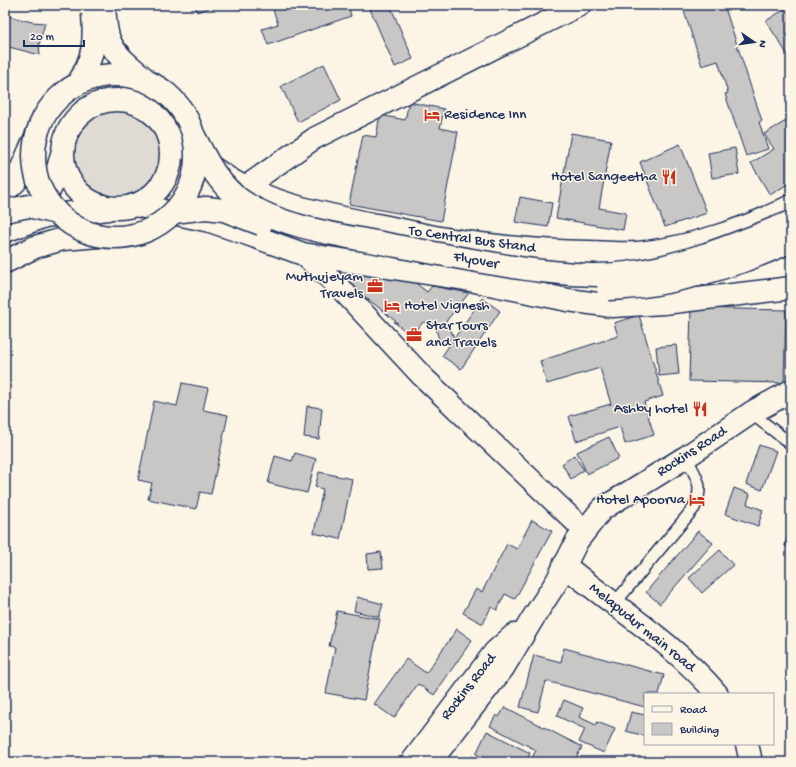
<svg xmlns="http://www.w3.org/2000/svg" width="796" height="767" font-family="'Gochi Hand',sans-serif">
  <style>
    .green { fill: #dfdbd4; stroke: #7d8599 }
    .building { fill: #c8c7c6; stroke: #1b2f5e }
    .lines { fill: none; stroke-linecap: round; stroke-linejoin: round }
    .lane-casing { stroke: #1b2f5e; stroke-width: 14 }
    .street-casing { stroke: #1b2f5e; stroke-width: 24 }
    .secondary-casing { stroke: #1b2f5e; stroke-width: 25 }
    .primary-casing { stroke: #1b2f5e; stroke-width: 25 }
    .highway-casing { stroke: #1b2f5e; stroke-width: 25 }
    .lane { stroke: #fcf5e5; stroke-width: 11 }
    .street { stroke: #fcf5e5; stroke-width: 21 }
    .secondary { stroke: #fcf5e5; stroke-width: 22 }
    .primary { stroke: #fcf5e5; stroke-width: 22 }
    .highway { stroke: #fcf5e5; stroke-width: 22 }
    .secondary-bridge-casing { stroke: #1b2f5e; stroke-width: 25; stroke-linecap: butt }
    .highway-bridge-casing { stroke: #1b2f5e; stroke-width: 25; stroke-linecap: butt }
    .secondary-bridge { stroke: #fcf5e5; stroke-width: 22 }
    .highway-bridge { stroke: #fcf5e5; stroke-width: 22 }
    .labels { text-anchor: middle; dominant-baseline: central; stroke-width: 3; stroke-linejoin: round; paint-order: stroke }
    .poi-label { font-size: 15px; fill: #1b2f5e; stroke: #fcf5e5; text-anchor: end }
    .street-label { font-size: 15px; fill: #1b2f5e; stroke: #fcf5e5 }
  </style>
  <rect width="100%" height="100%" fill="#fcf5e5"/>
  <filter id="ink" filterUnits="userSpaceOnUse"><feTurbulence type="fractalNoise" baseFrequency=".025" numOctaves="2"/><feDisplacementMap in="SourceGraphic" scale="8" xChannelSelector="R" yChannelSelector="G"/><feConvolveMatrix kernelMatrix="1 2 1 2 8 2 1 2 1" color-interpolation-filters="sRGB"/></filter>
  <g filter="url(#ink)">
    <circle class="green" cx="116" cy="153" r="45"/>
    <g class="building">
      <path d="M195,5h23l-21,7z"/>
      <path d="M278,5h70l3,11 -83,29 -6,-16 16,-5 -6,-17z"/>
      <path d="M381,5h9l23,54 -18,8 -25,-58z"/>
      <path d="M682,5h42l38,116 -3,1 9,27 -22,7 -21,-62 3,-1 -10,-32 -16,5z"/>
      <path d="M791,5v55l-25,-39z"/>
      <path d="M5,6l3,1v9l24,6 13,1 -6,22 1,10 -35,-9z"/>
      <path d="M324,64l17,36 -43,22 -17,-36z"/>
      <path d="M409,102l35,7 -4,19 18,4 -17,89 -92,-17 14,-69 13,2 4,-22 25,5z"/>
      <path d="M791,118v64l-21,13 -19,-32 23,-14 -10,-15z"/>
      <path d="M571,133l40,7 -12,68 27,5 -3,17 -67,-12z"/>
      <path d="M680,144l27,69 -42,14 -25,-65z"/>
      <path d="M735,148l4,26 -27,4 -4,-25z"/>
      <path d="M520,197l32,6 -4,24 -33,-5z"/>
      <path d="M345,269l68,12 14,11 5,-6 37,7 -26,32 -20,-3 -11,14 -18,-14 4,1 -55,-44z"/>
      <path d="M482,298l18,13 -39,58 -19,-13z"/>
      <path d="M691,308l95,2 -2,73 -95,-2z"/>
      <path d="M639,315l24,81 -19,6 10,33 -29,9 -5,-17 -44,14 -7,-25 42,-12 -11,-36 -53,16 -7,-23 78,-25 -4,-13z"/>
      <path d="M449,325l5,13 -14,5 -4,-14z"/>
      <path d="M676,345l3,29 -20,2 -3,-29z"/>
      <path d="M182,383l26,5 -5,22 25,5 -17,79 -11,-2 -4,17 -48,-10 4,-16 -14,-3 16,-79 23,5z"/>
      <path d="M307,406l15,2 -3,31 -15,-2z"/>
      <path d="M609,437l10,21 -32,16 -10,-22z"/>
      <path d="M759,445l17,6 -14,39 -16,-6z"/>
      <path d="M295,453l21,6 -9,34 -39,-10 7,-27 17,5z"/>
      <path d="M574,455l10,15 -13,9 -9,-15z"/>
      <path d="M319,472l33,7 -12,60 -26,-6 9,-44 -8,-2z"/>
      <path d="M734,488l16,6 -3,10 16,6 -5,16 -33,-12z"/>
      <path d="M791,517v30l-6,-1z"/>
      <path d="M532,520l20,11 -37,68 -10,-5 -8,16 -6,-3 -8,17 -20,-11 13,-24 6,3 25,-48 10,5z"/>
      <path d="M698,531l15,12 -53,61 -14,-12z"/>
      <path d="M720,550l13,15 -31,28 -13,-15z"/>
      <path d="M381,552l2,16 -15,1 -1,-15z"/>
      <path d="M357,597l26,7 -4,13 -25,-6z"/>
      <path d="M337,611l43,8 -16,81 -38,-7 9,-46 -6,-1z"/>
      <path d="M457,629l15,11 -38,55 -16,-11 -24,34 -20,-14 32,-45 20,14z"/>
      <path d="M564,648l100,27 -5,19h-14v13l-99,-26 -8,31 -18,-5 14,-52 27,7z"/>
      <path d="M564,700l19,8 -4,9 17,8 1,-3 18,7 -11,24 -25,-11 6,-13 -28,-13z"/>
      <path d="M505,707l77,40 -8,15h-44l6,-12 -46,-24 6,-11 3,2z"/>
      <path d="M631,712l14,3v21l-19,-5z"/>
      <path d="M487,731l43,22 -4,9h-34l-16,-8z"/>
      <path d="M472,756l9,6h-14z"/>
      <path d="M647,758l19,4h-20z"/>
    </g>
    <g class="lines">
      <defs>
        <g id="lane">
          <path d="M751,413l40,31"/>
          <path d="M614,604l80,-96c11,-24 2,-30 -8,-51"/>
        </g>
        <g id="street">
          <path d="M245,187l70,-49 265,-133"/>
          <path d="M303,254l39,36 80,86 163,155"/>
        </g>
        <g id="secondary">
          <path d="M167,133c26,19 50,41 79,55 40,19 84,27 126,36 23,4 45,10 68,14 49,8 99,13 148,14 16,0 33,2 49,1 48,-4 111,-24 154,-47"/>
          <path d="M135,205l75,16 32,11 61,22 162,25 103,21 44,6 52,-3 127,-15"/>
          <path d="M564,565c51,42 110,78 153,129"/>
          <path d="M747,744l4,18"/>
          <path d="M412,762l83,-110 19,-17"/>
          <path d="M430,762l73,-94 30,-50 24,-37 20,-40 25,-32 84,-52 65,-44 40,-22"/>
        </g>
        <g id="primary">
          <path d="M119,54c5,21 18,39 32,56"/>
          <circle cx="117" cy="154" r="54"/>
          <path d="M24,219c24,-18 31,-37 38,-65"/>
          <path d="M5,231l40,-15 63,-7"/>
          <path d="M5,262l30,-15 28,-8 36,-3"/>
        </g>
        <path id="highway" d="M5,191l11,-10 21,-47"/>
      </defs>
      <use href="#lane" class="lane-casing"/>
      <use href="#street" class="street-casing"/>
      <use href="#secondary" class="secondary-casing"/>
      <use href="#primary" class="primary-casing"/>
      <use href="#highway" class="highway-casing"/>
      <use href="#lane" class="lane"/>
      <use href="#street" class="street"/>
      <use href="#secondary" class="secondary"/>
      <use href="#primary" class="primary"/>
      <use href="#highway" class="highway"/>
      <defs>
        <g id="secondary-bridge">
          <path d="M194,136c12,23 24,49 48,65 42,28 105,35 155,45 48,9 96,19 145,25 27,3 57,6 85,2 57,-7 111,-30 164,-51"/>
          <path d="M174,212l32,-4 18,2 37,14"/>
          <path d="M608,289c46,-1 91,-13 135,-28 16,-6 32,-12 48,-20"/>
        </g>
        <g id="highway-bridge">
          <path d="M104,5c1,12 1,26 6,37 7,16 23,26 35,37"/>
          <circle cx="115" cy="156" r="81"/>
          <path d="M78,84c16,-28 17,-39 15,-71"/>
          <path d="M5,211l24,-5 27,7"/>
        </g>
      </defs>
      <use href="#secondary-bridge" class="secondary-bridge-casing"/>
      <use href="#highway-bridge" class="highway-bridge-casing"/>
      <use href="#secondary-bridge" class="secondary-bridge"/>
      <use href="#highway-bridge" class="highway-bridge"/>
    </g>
  </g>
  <defs>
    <symbol id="hotel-bare" viewBox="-9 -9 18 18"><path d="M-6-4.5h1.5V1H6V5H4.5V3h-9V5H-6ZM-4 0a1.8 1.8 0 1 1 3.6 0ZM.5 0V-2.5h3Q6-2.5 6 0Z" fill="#c8321e" stroke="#fcf5e5" stroke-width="2.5" paint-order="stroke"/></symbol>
    <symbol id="restaurant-bare" viewBox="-9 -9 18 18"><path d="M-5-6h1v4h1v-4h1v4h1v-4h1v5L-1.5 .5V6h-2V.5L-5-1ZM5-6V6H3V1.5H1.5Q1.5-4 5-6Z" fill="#c8321e" stroke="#fcf5e5" stroke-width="2.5" paint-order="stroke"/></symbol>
    <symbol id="office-bare" viewBox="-9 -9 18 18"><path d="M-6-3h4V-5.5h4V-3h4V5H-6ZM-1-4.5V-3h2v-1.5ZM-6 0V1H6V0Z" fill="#c8321e" stroke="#fcf5e5" stroke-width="2.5" paint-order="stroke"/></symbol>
  </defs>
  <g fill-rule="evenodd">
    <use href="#hotel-bare" x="421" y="104" width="22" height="22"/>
    <use href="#restaurant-bare" x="658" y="166" width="22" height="22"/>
    <use href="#office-bare" x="364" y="275" width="22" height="22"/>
    <use href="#hotel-bare" x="381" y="295" width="22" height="22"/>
    <use href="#office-bare" x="403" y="324" width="22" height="22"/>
    <use href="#restaurant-bare" x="689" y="398" width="22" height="22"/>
    <use href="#hotel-bare" x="686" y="489" width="22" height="22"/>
  </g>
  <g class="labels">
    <g class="poi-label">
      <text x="444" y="115" text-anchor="start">Residence Inn</text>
      <text x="657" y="177">Hotel Sangeetha</text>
      <text x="363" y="277">Muthujeyam<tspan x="363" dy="17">Travels</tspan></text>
      <text x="404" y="306" text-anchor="start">Hotel Vignesh</text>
      <text x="426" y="326" text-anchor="start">Star Tours<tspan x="426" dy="17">and Travels</tspan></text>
      <text x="688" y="409">Ashby hotel</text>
      <text x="685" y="500">Hotel Apoorva</text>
    </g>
    <g class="street-label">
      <text transform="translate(472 240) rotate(8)">To Central Bus Stand</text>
      <text transform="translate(476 261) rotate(10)">Flyover</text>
      <text transform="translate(692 452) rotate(-33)">Rockins Road</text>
      <text transform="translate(642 628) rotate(39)">Melapudur main road</text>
      <text transform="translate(469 687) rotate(-52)">Rockins Road</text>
    </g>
  </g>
  <rect width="796" height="767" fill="none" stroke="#fcf5e5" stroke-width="20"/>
  <rect x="10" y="10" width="776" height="747" fill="none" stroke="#1b2f5e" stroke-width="1.5" filter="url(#ink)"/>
  <rect x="644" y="693" width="130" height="52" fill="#fcf5e5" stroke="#a2a6af"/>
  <rect x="652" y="706" width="20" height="6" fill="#fcf5e5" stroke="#a2a6af"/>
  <text x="680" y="713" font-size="12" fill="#1b2f5e">Road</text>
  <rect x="652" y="723" width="20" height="12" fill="#c8c7c6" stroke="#a2a6af"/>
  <text x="680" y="733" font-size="12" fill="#1b2f5e">Building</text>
  <g transform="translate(754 42) rotate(103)" stroke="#fcf5e5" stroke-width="3" paint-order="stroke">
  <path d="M0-3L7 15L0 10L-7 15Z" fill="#1b2f5e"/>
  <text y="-6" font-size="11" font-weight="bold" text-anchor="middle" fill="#1b2f5e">N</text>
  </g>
  <path d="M24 40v6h60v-6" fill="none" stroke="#1b2f5e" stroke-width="2"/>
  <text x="30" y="40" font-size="12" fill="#1b2f5e" stroke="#fcf5e5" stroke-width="3" paint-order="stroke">20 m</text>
</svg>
